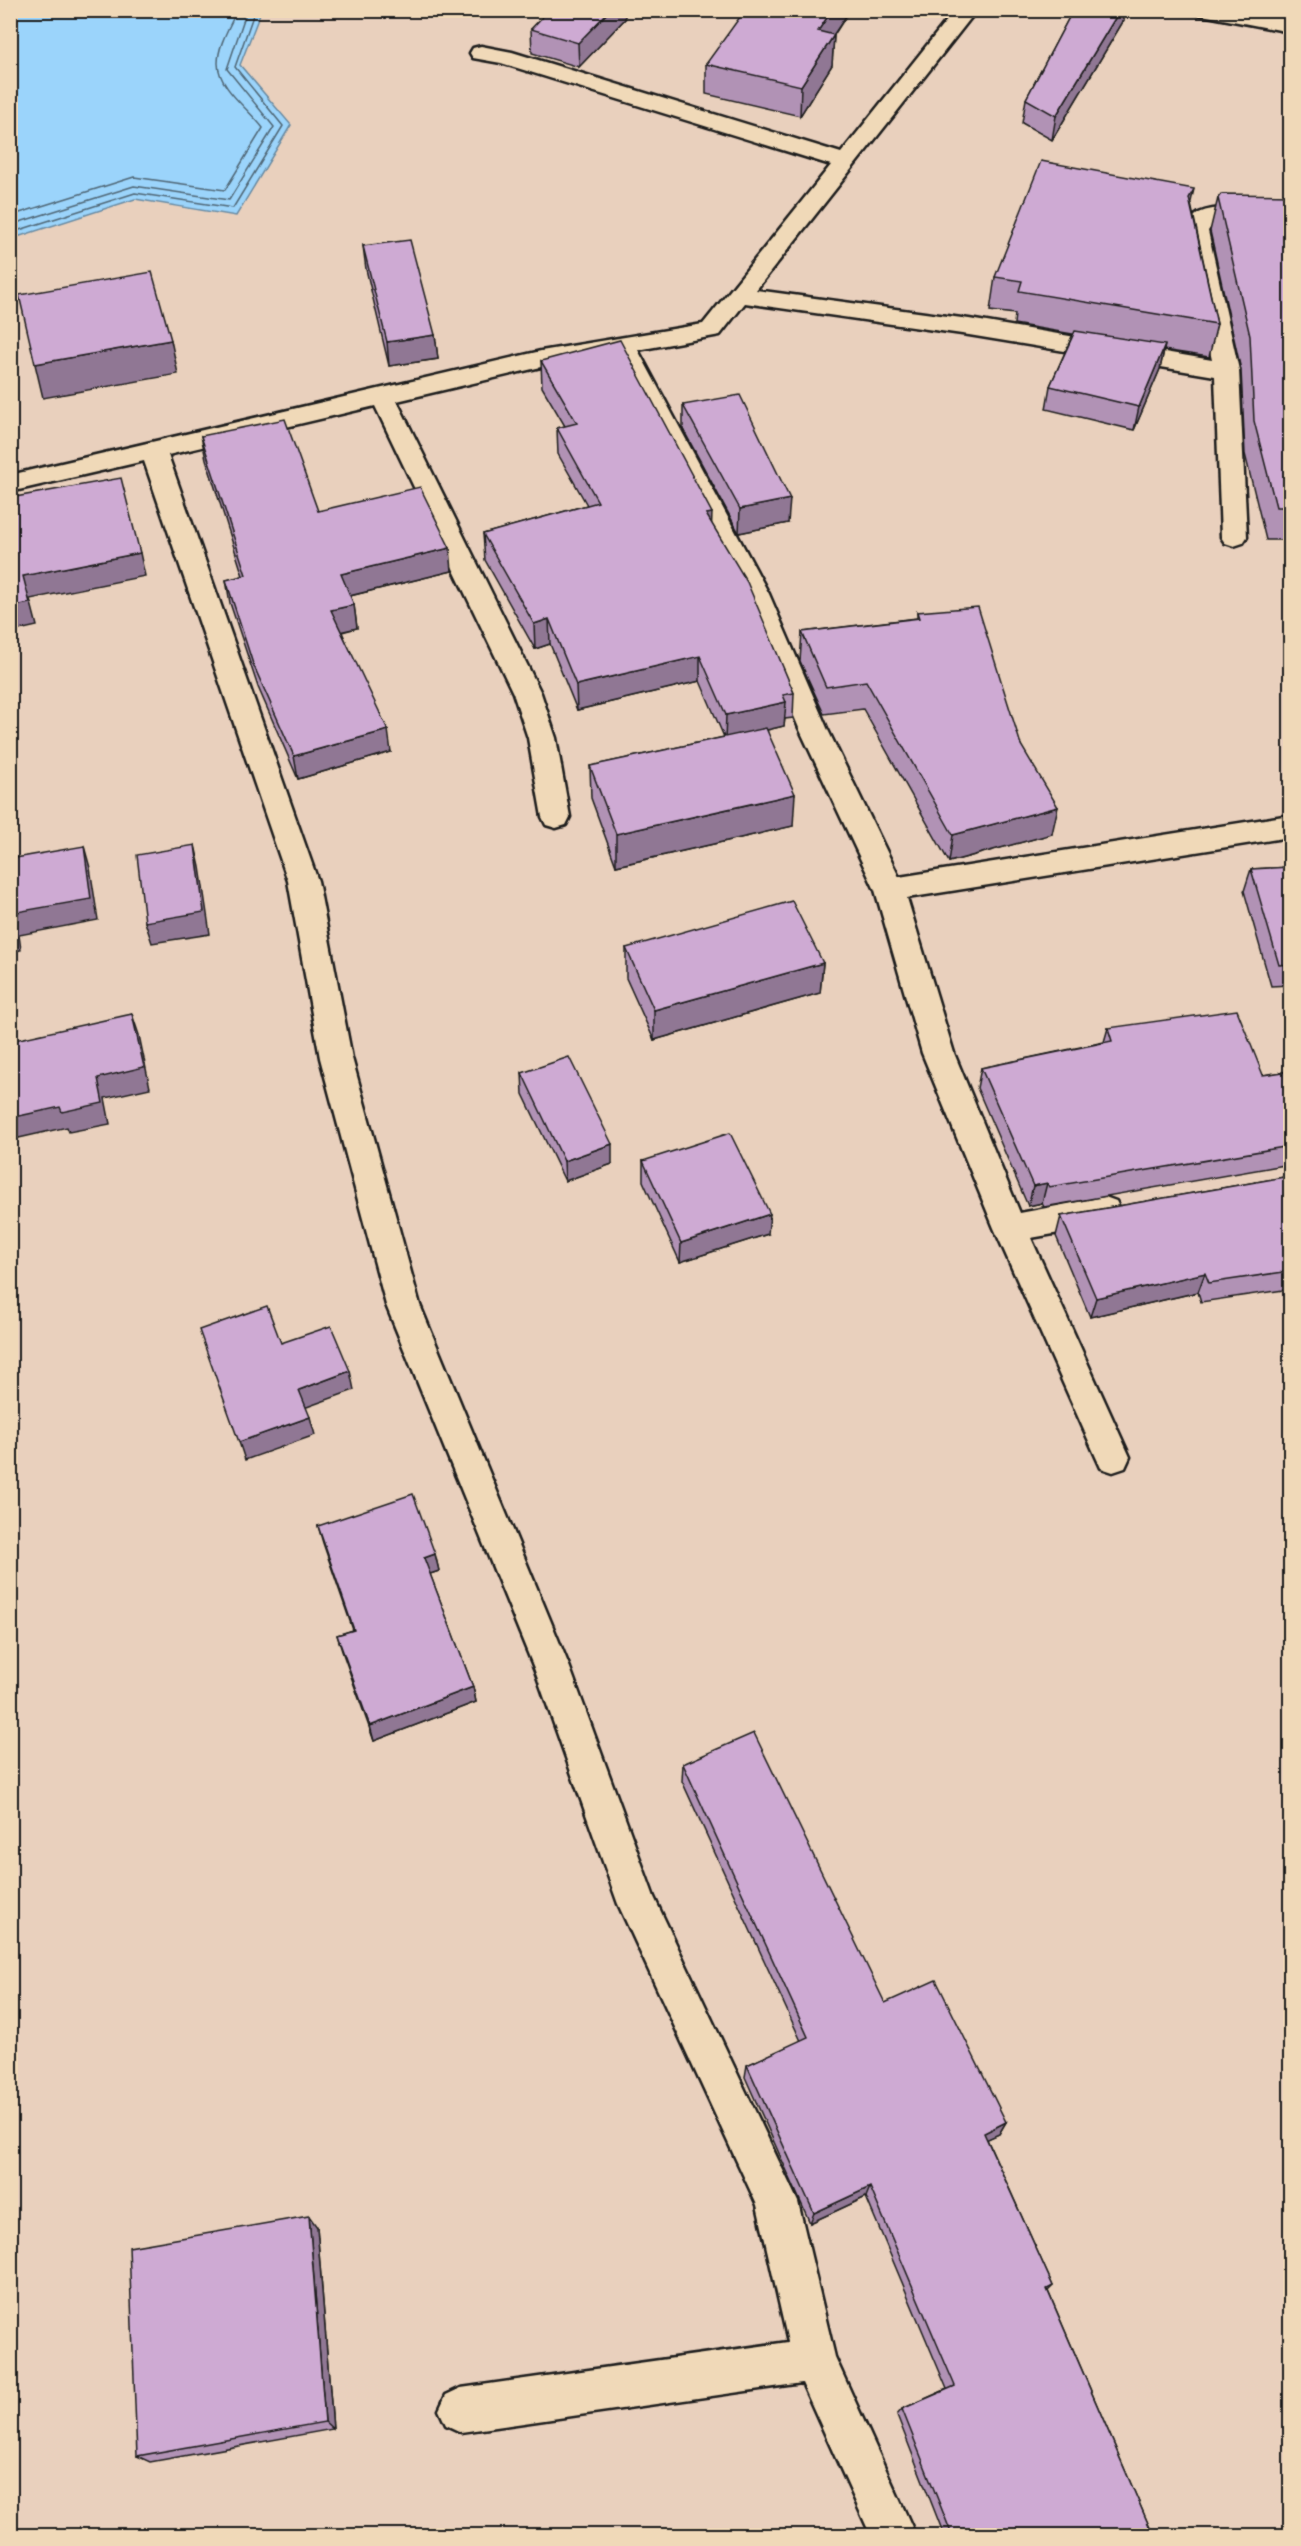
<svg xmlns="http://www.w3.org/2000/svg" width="1301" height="2546" font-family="Mynerve,sans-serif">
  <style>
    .water { fill: #9bd4fb; stroke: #688aa2; stroke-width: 1.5 }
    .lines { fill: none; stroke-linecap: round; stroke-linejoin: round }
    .shore { stroke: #4f6675; stroke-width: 1.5 }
    .minor-casing { stroke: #1c1c1c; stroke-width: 5 }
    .secondary-casing { stroke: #1c1c1c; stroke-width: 5 }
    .minor { fill: #f0d9b8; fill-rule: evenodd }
    .secondary { fill: #f0d9b8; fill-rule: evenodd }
    .wall { fill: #b192b5; stroke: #1c1c1c; stroke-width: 1.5 }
    .shaded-wall { fill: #907794; stroke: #1c1c1c; stroke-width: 1.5 }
    .building { fill: #ceaad3; stroke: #1c1c1c; stroke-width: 1.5 }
  </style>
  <rect width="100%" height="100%" fill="#e9d0bd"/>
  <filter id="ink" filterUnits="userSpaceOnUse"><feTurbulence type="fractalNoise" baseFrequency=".0167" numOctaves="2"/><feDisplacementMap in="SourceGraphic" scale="12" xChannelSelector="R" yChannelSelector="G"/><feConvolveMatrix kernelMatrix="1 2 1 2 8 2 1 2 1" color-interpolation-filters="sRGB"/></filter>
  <g filter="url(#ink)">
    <path class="water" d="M10,11h251l-21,54 51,60 -55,91 -101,-17 -124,40z"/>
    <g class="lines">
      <g class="shore">
        <path d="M10,216l124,-39 91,13 38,-62c-14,-19 -45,-40 -45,-65 0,-18 12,-37 19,-53"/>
        <path d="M10,225l124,-39 95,14 45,-73 -47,-58 20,-59"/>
        <path d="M10,233l125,-40 98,15 50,-82 -48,-59 20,-57"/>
      </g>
      <defs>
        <path id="minor" d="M955,10h22l-221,280 213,29 243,41 -28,-129c4,-6 9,-15 15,-18 22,-11 68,-2 91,1v14l-55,-6 -22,2 -5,7 31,139 8,167 -4,6 -9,3 -9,-3 -4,-6 -6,-161 -246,-41 -224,-32 -25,32 -82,15 131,244 58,134 72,149 391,-62v22l-383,61 47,155 66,160 85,-16 11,4 5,10 -5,10 -11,4 -74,13 99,219 -5,11 -12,4 -12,-4 -5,-11 -102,-229 -72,-175 -47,-163 -76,-162 -56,-134 -127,-240 -75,13 -144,34 144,292 15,45 14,79 -4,8 -10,3 -10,-3 -4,-8 -14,-79 -15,-45 -138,-287 -207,49 150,426 34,177 68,247 150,363 84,229 144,305 37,155 81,179h-45l-69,-153 -341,49 -15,-7 -7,-15 7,-15 15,-7 327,-46 -31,-137 -139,-301 -84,-236 -148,-363 -66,-247 -32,-177 -144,-420 -134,31v-17l531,-124 162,-27 128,-159 -330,-102 -28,-5 -3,-5 3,-5 8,-2 31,6 329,101z"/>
        <path id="secondary" d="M1197,10h46l47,9v13l-83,-16 -8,-1z"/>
      </defs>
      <use href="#minor" class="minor-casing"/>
      <use href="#secondary" class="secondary-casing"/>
      <use href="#minor" class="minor"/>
      <use href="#secondary" class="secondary"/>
    </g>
    <g class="wall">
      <path d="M850,10l-16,25 -2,30 -32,51 -94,-22v-30z"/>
      <path d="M1073,10h53l-2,10 -72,120 -30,-17 4,-24z"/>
      <path d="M625,19l-46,48 -47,-14 -1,-24z"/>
      <path d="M1290,195v345h-24l-21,-86 -4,-84 -31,-139 8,-33z"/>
      <path d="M1191,204l26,120 -8,33 -45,-7 -4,19 -26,61 -88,-21 4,-23 23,-52 -59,-10 1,-10 -25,-3 5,-34z"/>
      <path d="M363,246l72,89 3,24 -49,7 -23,-97z"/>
      <path d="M541,361l170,162 83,170 -1,25 -8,1 -1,7 -17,4 26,96 -177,40 -25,-68 -1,-32 134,-29 -24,-56 -123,29 -27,-66 -15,5 -50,-89 -2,-26 104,-29 -29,-51 -1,-26 8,-2 -23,-39z"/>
      <path d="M683,405l105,118 -49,10 -56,-104z"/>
      <path d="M201,436l117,75 134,60 -102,25 4,9 3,23 -15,4 49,120 -93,27 -40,-92 -28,-84 -4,-23 17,-4 -37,-117z"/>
      <path d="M917,612l104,133 31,89 -103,28 -86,-153 -39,5 -24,-53 2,-29 115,-14z"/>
      <path d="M1290,867v118l-19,1 -27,-95 7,-22z"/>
      <path d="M626,948l197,15 -3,30 -166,47 -28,-62z"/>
      <path d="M1108,1028l155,47 27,-4v93l-246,43 -2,-4 -14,3 -51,-118 4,-20 123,-26z"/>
      <path d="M522,1073l90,91 -47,17 -42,-87z"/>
      <path d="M643,1161l125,73 -88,28 -37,-81z"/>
      <path d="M1290,1176v113l-89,13 -3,-10 -108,25 -34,-81 5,-20z"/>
      <path d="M318,1526l117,28 4,17 -9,3 43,113 3,15 -102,39 -32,-90 -5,-16 16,-5 -30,-87z"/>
      <path d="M683,1764l202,239 121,119 -7,12 -12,5 66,147 -5,5 105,244h-209l-47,-120 5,-6 45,-20 -81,-192 -56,26 -65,-146 2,-12 54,-24 -119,-260z"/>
      <path d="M317,2227l16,202 -183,33 -13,-6z"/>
    </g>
    <g class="shaded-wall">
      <path d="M610,10h15v9l-46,48 -1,-24z"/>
      <path d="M832,10h18l-34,51 2,-30z"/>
      <path d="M1120,10h6l-2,10 -72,120 4,-24z"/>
      <path d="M834,35l-2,30 -32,51 1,-30z"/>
      <path d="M1194,189l-8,34 3,-25z"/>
      <path d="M435,335l3,24 -49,7 -2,-24z"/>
      <path d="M171,340l7,34 -135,24 -8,-34z"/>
      <path d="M1165,345l-5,24 -26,61 5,-23z"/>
      <path d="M790,499l-2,24 -49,10 1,-24z"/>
      <path d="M712,513l-1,25 -5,-24z"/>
      <path d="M450,548l2,23 -107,26 -4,-23z"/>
      <path d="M140,553l5,23 -115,23 7,27 -27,6v-25l13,-31z"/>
      <path d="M354,605l3,23 -22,5 -4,-23z"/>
      <path d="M549,619l1,25 -15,5 -1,-25z"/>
      <path d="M700,656v25l-123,29 -1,-25z"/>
      <path d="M786,702l-2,24 -59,14 1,-25z"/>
      <path d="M388,730l3,22 -93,27 -4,-23z"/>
      <path d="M795,794l-2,32 -177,40v-32z"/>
      <path d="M1058,807l-6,27 -103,28 4,-27z"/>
      <path d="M195,845l5,22 10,67 -58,9 -7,-21z"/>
      <path d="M84,846l6,22 8,52 -79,15 2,15 -11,2 1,-39z"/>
      <path d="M823,963l-3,30 -166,47v-30z"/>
      <path d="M132,1014l7,21 11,53 -45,10 5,26 -41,8 -2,-5 -57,13v-22l88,-40z"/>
      <path d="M612,1144v20l-47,17 -1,-20z"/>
      <path d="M1047,1183l-5,20 -14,3 5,-20z"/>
      <path d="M770,1214l-2,20 -88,28 1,-19z"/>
      <path d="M1205,1273l-7,19 -108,25 6,-19z"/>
      <path d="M350,1371l4,19 -50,18 -5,-18z"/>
      <path d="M310,1417l5,18 -70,25 -6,-18z"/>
      <path d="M435,1554l4,17 -12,4 -3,-17z"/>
      <path d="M473,1687l3,15 -102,39 -4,-15z"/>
      <path d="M1006,2122l-7,12 -22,10 7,-11z"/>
      <path d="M870,2187l-4,10 -56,26 4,-10z"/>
      <path d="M309,2216l8,11 16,202 -8,-7z"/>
    </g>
    <g class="building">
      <path d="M549,10h61l-32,33 -47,-14z"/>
      <path d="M745,10h87l-14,21 16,4 -33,51 -95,-22z"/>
      <path d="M1073,10h47l-64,106 -30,-17z"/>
      <path d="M1041,161l153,28 -5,9 28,126 -198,-33 3,-10 -27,-4z"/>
      <path d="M1221,194l69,1v312h-14l-22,-86 -4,-85 -32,-138z"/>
      <path d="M410,240l25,95 -48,7 -24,-96z"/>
      <path d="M152,272l19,68 -136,24 -16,-69z"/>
      <path d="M1075,331l90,14 -26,62 -89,-21z"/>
      <path d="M620,340l92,173 -6,1 41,68 47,111 -11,2 3,7 -60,13 -26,-59 -124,29 -27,-66 -15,5 -51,-90 115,-32 -41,-74 20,-5 -36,-62z"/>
      <path d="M740,395l50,104 -50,10 -57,-104z"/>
      <path d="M285,419l33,92 102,-24 30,61 -109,26 13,31 -23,5 57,120 -94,26 -41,-92 -27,-84 20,-5 -45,-139z"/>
      <path d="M121,478l19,75 -117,23 7,27 -20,4v-109z"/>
      <path d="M978,607l43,138 37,62 -105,28 -87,-154 -40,6 -24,-55 117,-14 -2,-6z"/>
      <path d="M766,728l29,66 -179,40 -26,-68z"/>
      <path d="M195,845l9,67 -59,10 -8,-67z"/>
      <path d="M84,846l7,53 -80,14 2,15 -3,1v-70z"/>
      <path d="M1290,867v97l-11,1 -28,-96z"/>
      <path d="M792,901l31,62 -169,47 -28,-62z"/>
      <path d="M1237,1010l26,65 27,-4v75l-241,41 -2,-4 -14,3 -52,-118 131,-27 -4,-13z"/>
      <path d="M132,1014l12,53 -46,11 5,25 -41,9 -2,-5 -50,11v-77z"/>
      <path d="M569,1057l43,87 -48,17 -42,-88z"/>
      <path d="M730,1133l40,81 -89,29 -38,-82z"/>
      <path d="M1290,1176v95l-81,12 -4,-10 -109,25 -35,-82z"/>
      <path d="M267,1306l14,37 50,-17 19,45 -51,19 11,27 -71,25 -40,-112z"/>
      <path d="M413,1494l22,60 -11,4 49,129 -103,39 -33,-91 17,-5 -36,-104z"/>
      <path d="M754,1733l131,270 51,-23 70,142 -22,11 69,153 -6,3 106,246h-201l-50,-126 53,-23 -85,-199 -56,26 -67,-148 61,-28 -125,-273z"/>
      <path d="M309,2216l16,206 -188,34 -8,-209z"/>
    </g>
  </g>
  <rect width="1301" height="2546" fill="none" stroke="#f0d9b8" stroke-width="36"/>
  <rect x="18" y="18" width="1265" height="2510" fill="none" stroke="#1c1c1c" stroke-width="2" filter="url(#ink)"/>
</svg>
